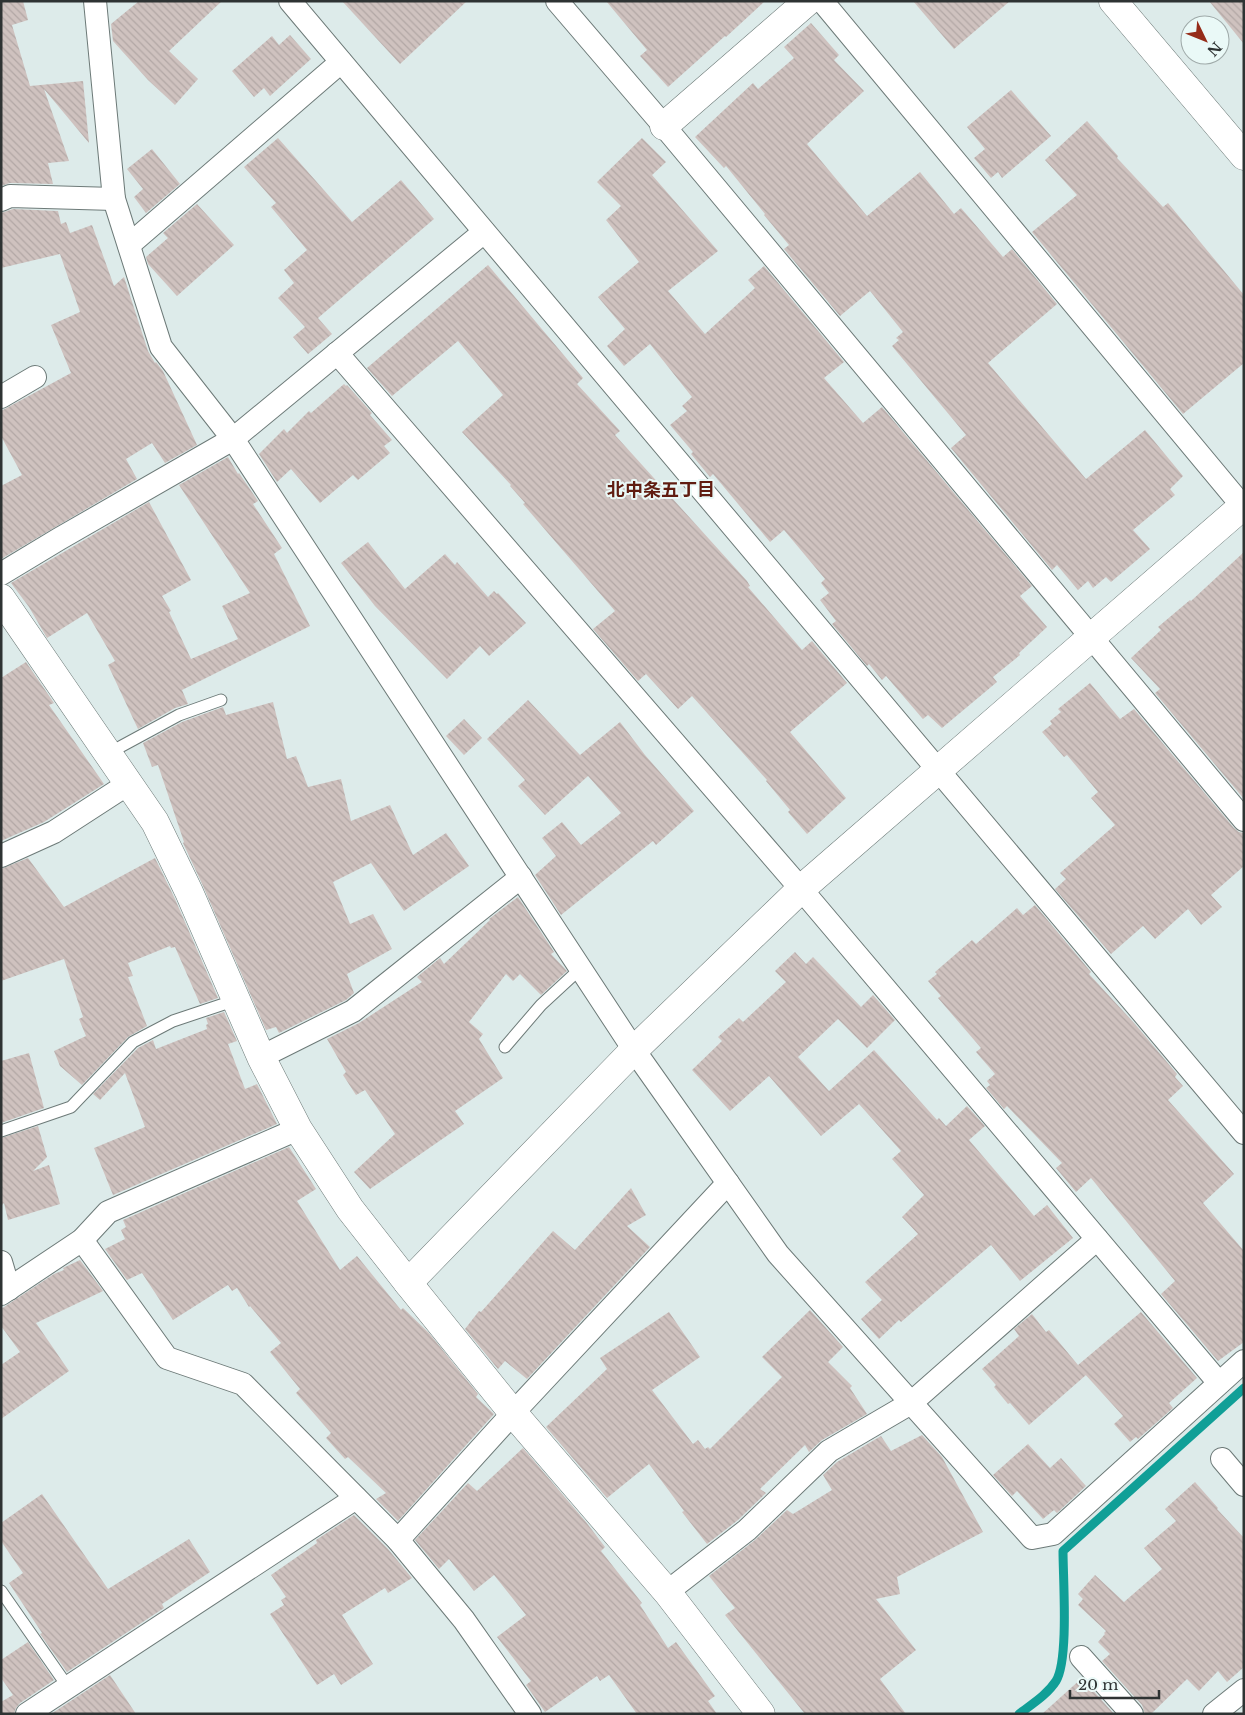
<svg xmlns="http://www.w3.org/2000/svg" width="1245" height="1715" font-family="'Libre Baskerville','Noto Sans JP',serif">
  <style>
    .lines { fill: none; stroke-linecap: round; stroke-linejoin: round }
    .stream { stroke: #109f97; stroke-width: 9 }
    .building { fill: url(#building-back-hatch) }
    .lane-casing { stroke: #6d7a78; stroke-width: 13 }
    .street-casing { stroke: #6d7a78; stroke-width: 24 }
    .secondary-casing { stroke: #6d7a78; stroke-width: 29 }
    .lane { stroke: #fff; stroke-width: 11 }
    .street { stroke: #fff; stroke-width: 22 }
    .secondary { stroke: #fff; stroke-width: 28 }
    .labels { text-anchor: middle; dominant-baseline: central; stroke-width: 4; stroke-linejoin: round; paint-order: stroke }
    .neighbourhood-label { font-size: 18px; font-weight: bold; fill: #601d11; stroke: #eaf9f7 }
  </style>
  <defs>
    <pattern id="building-back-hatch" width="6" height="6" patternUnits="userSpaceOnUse" patternTransform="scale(1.25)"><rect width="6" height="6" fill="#cfc2bf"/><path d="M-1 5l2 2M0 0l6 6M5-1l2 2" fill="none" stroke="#b2a7a5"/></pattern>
  </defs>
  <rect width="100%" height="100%" fill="#ddebea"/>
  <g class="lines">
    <path class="stream" d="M1019,1714c13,-10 28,-19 37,-33 13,-21 7,-102 7,-130l181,-163"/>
  </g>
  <g class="building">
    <path d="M1,1h22l5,19 -16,5 18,61 53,-5 6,62 -45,-54 25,72 -21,2 5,21 -43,-1 -9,3z"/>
    <path d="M139,1h83l-53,50 29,28 -23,26 -27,-25 -35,-39 -2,-17z"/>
    <path d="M342,1h125l-67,63z"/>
    <path d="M606,1h159l-39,36 -1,-1 -57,51 -28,-31 7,-6z"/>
    <path d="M913,1h97l-56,48z"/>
    <path d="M1209,1h35v43z"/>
    <path d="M811,23l28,32 -5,5 30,31 -57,53 60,72 53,-44 34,42 7,-6 42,49 9,-8 45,55 -69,59 98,116 59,-49 38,46 -13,13 5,6 -42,35 17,19 -39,33 -5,-5 -13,11 -5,-7 -10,9 -21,-25 -5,5 -101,-122 15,-13 -74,-89 7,-6 -3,-2 7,-6 -33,-41 -30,25 -56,-67 5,-4 -25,-30 1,-1 -39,-48 -2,2 -29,-31 58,-54 5,6 36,-31 -10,-11z"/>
    <path d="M290,35l21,24 -41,37 -6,-8 -10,9 -22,-26 40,-35 7,9z"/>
    <path d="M1011,90l40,46 -49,42 -4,-6 -7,6 -17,-20 11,-9 -18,-22z"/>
    <path d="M1087,121l31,35 -1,2 46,49 5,-4 76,92v68l-61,51 -151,-182 45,-37 -32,-35z"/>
    <path d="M278,138l74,84 49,-42 33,39 -116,99 14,16 -24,20 -15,-17 12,-10 -27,-29 16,-15 -10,-13 23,-20 -36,-43 5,-4 -32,-36z"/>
    <path d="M642,138l24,24 -14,13 66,76 -50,40 37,43 50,-46 -7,-8 16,-14 80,96 -20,16 39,45 19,-16 150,179 -12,10 27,31 -28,26 1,2 -27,22 4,5 -55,46 -14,-13 -5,4 -1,-1 -36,-42 -4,4 -13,-16 -2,2 -35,-42 4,-3 -16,-21 9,-7 -8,-10 4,-4 -41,-49 -14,12 -57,-68 -3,3 -19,-23 2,-2 -23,-27 17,-14 -5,-5 10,-9 -42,-53 -26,22 -17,-20 18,-17 -27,-32 41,-35 -33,-42 15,-14 -24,-24z"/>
    <path d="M152,149l28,35 -34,29 -12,-16 9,-8 -16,-20z"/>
    <path d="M197,204l37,41 -57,51 -29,-32 -2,-7 22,-19 -5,-5z"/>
    <path d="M13,209l45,2 3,13 5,-2 4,11 22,-8 22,61 10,-9 24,74 7,12 1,-1 7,9 34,74 -32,18 -13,-20 -26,16 11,20 -136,80v-73l21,-11 -21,-39v-25l70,-38 -20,-48 29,-13 -20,-58 -59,14v-55z"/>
    <path d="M488,265l95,113 -6,6 43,47 -5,4 132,146 3,5 -2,1 54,63 10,-9 35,42 -57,49 56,66 -39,36 -19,-22 2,-2 -24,-29 1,-1 -75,-84 -14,13 -32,-35 -8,7 -45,-52 22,-18 -92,-107 2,-1 -15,-17 1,-1 -49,-53 41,-37 -45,-54 -66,55 -25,-28z"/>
    <path d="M344,384l2,2 1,-1 25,28 -2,2 22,25 -8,6 6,7 -32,27 -5,-5 -33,28 -29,-34 -14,13 -18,-28 25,-25 3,4 22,-22 2,2z"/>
    <path d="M228,457l10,17 1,-1 19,28 -5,3 29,44 -8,6 36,72 -128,64 6,14 -13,4 -37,21 -30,-64 7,-4 -28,-48 -40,25 -18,-31 -18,-24 138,-81 42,78 -29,16 9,15 -2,1 22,47 47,-20 -16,-33 28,-13 -71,-108z"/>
    <path d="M368,542l37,47 40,-35 10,11 2,-3 31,35 6,-6 3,3 1,-1 28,30 -37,33 -9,-10 -33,33 -72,-73 -34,-43z"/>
    <path d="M1244,552v247l-89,-106 5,-4 -29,-31 30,-28 -3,-3 32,-27 1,1z"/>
    <path d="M26,662l28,41 -5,2 55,79 -60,38 -43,19v-163z"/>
    <path d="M1090,683l30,36 14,-10 100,119 5,4 5,1v33l-33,29 11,12 -21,18 -13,-16 -33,30 -12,-13 -32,28 -56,-65 11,-10 -6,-6 55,-48 -24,-27 7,-6 -31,-37 -3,2 -22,-25 10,-8 -2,-3 11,-9 -3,-3z"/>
    <path d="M528,700l52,55 40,-33 25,33 49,56 -38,34 -3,-4 -92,74 -26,-40 21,-19 -14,-18 20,-16 19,23 40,-32 -33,-37 -43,39 -27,-29 7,-6 -38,-41z"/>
    <path d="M273,702l14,57 9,-3 12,31 33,-8 10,42 39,-16 23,50 33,-22 23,33 -65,45 -33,-48 -38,19 17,42 23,-10 19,35 -45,25 7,19 -8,7 -67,33 -3,-6 -10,3 -63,-144 -20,-43 1,-1 -26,-77 -6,2 -9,-24 39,-21 41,-15 3,8z"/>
    <path d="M464,719l18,19 -18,17 -18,-19z"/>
    <path d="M28,858l36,49 91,-49 20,41 43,99 -18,6 -25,-57 -4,1 -1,-2 -42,17 5,13 -5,1 19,49 -19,11 -46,48 -22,-19 -6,-15 32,-15 -7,-17 4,-2 -19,-58 -63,22v-112z"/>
    <path d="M518,897l36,55 -3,2 16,17 -26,24 -21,-21 -7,7 -7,-7 -37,48 14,12 -4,5 24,39 -48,33 9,13 -94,65 -16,-17 41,-38 -30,-44 -9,5 -13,-20 3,-3 -19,-33 32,-16 63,-41 -5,-5 23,-19 4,6 46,-44 -1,-1z"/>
    <path d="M1035,905l56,67 -2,2 46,50 42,50 -2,3 8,9 -15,14 66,74 -31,29 41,48v91l-26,19 -57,-67 14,-13 -84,-103 -15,14 -20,-24 6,-5 -55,-57 -3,3 -18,-21 4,-3 -3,-4 8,-7 -19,-22 5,-4 -43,-50 3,-2 -13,-15 9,-7 -2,-2 37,-32 4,4 41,-36 6,7z"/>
    <path d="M795,952l11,12 7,-7 48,50 12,-12 22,25 -28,28 -29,-29 -40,38 31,34 45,-41 63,70 2,-2 7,8 21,-20 18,20 -16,14 65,76 13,-11 26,33 -53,43 -29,-36 -90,77 -2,-2 -20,19 -18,-20 21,-19 -17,-18 53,-48 -16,-17 22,-22 -32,-36 9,-8 -42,-47 -38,32 -52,-60 -39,35 -38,-41 30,-29 -4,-4 21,-19 4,4 43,-40 -11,-11z"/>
    <path d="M224,1012l13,29 -9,3 17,45 12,-5 20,40 -164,71 -19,-47 51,-21 -20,-54 -25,27 -7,-6 45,-46 15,-8 3,9 51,-20 -1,-4 2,-1 -2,-6z"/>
    <path d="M29,1053l15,55 -43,15v-62z"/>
    <path d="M38,1126l9,31 -14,14 16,-6 11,39 -52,16 -4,-17 -3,3v-68z"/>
    <path d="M289,1147l27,42 -19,12 43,69 17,-14 44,54 2,-2 26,25 49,61 -2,3 18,17 -96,107 -22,-22 10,-6 -38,-36 -3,2 -19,-21 5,-5 -35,-40 4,-4 -30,-37 11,-9 -31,-37 -1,1 -12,-19 -5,3 -4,-6 -55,35 -31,-47 -15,7 -22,-31 20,-10 -4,-9 5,-3 -3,-7z"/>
    <path d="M631,1188l15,27 -19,11 23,21 -123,132 -22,-18 -7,8 -33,-40 14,-18 2,1 72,-81 22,19z"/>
    <path d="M80,1260l23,31 -67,32 33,48 -68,48v-54l19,-13 -19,-26v-17l53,-35 10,-4 -1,-2z"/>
    <path d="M810,1310l33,37 -15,15 24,24 -2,2 17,26 -45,26 -13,12 -4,-7 -45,44 6,4 -28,27 -31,24 -25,-32 2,-1 -35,-47 -42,34 -61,-71 61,-58 -7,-11 69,-46 31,45 -48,33 41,54 5,-4 7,9 3,-2 2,2 72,-72 -20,-20z"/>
    <path d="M1141,1312l56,66 -28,25 4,5 -35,31 -2,-2 -6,5 -16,-18 9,-8 -40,-44 3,3 -57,50 -19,-22 -2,1 -14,-17 2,-2 -14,-16 37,-33 -5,-7 18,-15 14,18 3,-2 29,35z"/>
    <path d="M922,1435l20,22 41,75 -86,45 3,17 -24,5 40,51 -36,29 26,35h-101l-80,-99 10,-7 -26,-32 46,-36 32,-30 6,4 39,-24 -9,-15 14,-13 44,-26 10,15z"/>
    <path d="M1028,1444l22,24 11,-10 25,28 -29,27 -3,-3 -11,9 -26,-28 -5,5 -19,-21z"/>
    <path d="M523,1448l63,74 19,25 -4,4 41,52 -2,2 28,43 8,-6 39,54 -7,5 9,13h-80l-28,-39 -9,6 -3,-5 -52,36 -19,-27 5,-4 -34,-44 29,-22 -32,-40 -20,16 -25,-32 -10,10 -24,-29 53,-57 9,8z"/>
    <path d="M1195,1482l23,26 -1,1 27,29v129l-17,15 -9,-11 -19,20 -12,-12 -36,35h-6l-3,-9 -40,-44 8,-7 -12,-12 7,-8 -1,-1 2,-2 -28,-26 5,-6 -5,-5 17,-19 29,27 38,-33 -18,-21 32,-27 -11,-12z"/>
    <path d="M42,1494l66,95 81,-50 21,33 -48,32 2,4 -97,64 -27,-38 2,-1 -33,-50 14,-10 -22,-32v-18z"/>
    <path d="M354,1515l34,34 24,29 -24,15 -3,-5 -43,27 31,49 -32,21 -7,-11 -17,11 -47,-71 14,-9 -3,-5 5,-3 -15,-22 46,-32 -1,-3z"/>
    <path d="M28,1642l26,38 -34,23 -4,5 -2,6h-13v-12l12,-7 -12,-17v-18z"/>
    <path d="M110,1675l26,39h-85z"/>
    <path d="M1082,1678l32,36h-72z"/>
  </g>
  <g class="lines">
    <defs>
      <g id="lane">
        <path d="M107,754l72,-39 42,-15"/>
        <path d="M505,1047l36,-42 39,-36"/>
        <path d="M1,1131l70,-24 62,-65 40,-21 63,-21"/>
        <path d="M1,1591l67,96"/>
      </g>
      <g id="street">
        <path d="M95,1l19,198 47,148 72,92 401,611 144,204 254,284 21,-4 191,-173"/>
        <path d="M290,1l954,1132"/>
        <path d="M557,1l107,125 580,694"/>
        <path d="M822,1l422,507"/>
        <path d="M1,200l9,-4 104,3"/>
        <path d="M129,245l212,-183"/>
        <path d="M337,353l464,536 418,494"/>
        <path d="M1,397l34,-20"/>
        <path d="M1,574l58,-35 174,-100 251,-207"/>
        <path d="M1,856l53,-24 74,-48"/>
        <path d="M261,1057l92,-46 168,-134"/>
        <path d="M82,1240l85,118 76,26 155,156 66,80 66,94"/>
        <path d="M1,1262l8,27"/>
        <path d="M1,1294l81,-54 26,-28 190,-83"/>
        <path d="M1222,1459l22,26"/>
        <path d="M398,1540l115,-127 215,-230"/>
        <path d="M667,1592l80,-62 82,-79 82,-48 186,-164"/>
        <path d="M1081,1657l51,57"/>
        <path d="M27,1714l329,-216"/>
        <path d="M1214,1714l30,-24"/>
      </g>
      <g id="secondary">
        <path d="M1113,1l131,155"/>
        <path d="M664,126l144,-125"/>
        <path d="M1,598l154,224 34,70 72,165 37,72 52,80 58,74 105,130 154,179 94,122"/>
        <path d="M408,1283l226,-233 167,-161 443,-384"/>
      </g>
    </defs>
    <use href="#lane" class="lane-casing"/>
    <use href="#street" class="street-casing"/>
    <use href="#secondary" class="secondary-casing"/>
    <use href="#lane" class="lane"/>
    <use href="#street" class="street"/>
    <use href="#secondary" class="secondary"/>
  </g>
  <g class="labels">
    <g class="neighbourhood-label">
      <text x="661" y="490">北中条五丁目</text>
    </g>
  </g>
  <rect width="1245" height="1715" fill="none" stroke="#2e3333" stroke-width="5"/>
  <g transform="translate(1205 40) rotate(133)"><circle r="24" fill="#eaf9f7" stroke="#9faaa9"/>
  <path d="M0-4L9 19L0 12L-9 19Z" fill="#952c19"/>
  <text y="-8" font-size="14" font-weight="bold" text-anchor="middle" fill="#2e3333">N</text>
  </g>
  <path d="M1070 1690v8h89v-8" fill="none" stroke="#2e3333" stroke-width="2.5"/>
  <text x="1078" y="1690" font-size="15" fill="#2e3333" stroke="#eaf9f7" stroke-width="4" paint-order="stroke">20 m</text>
</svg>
